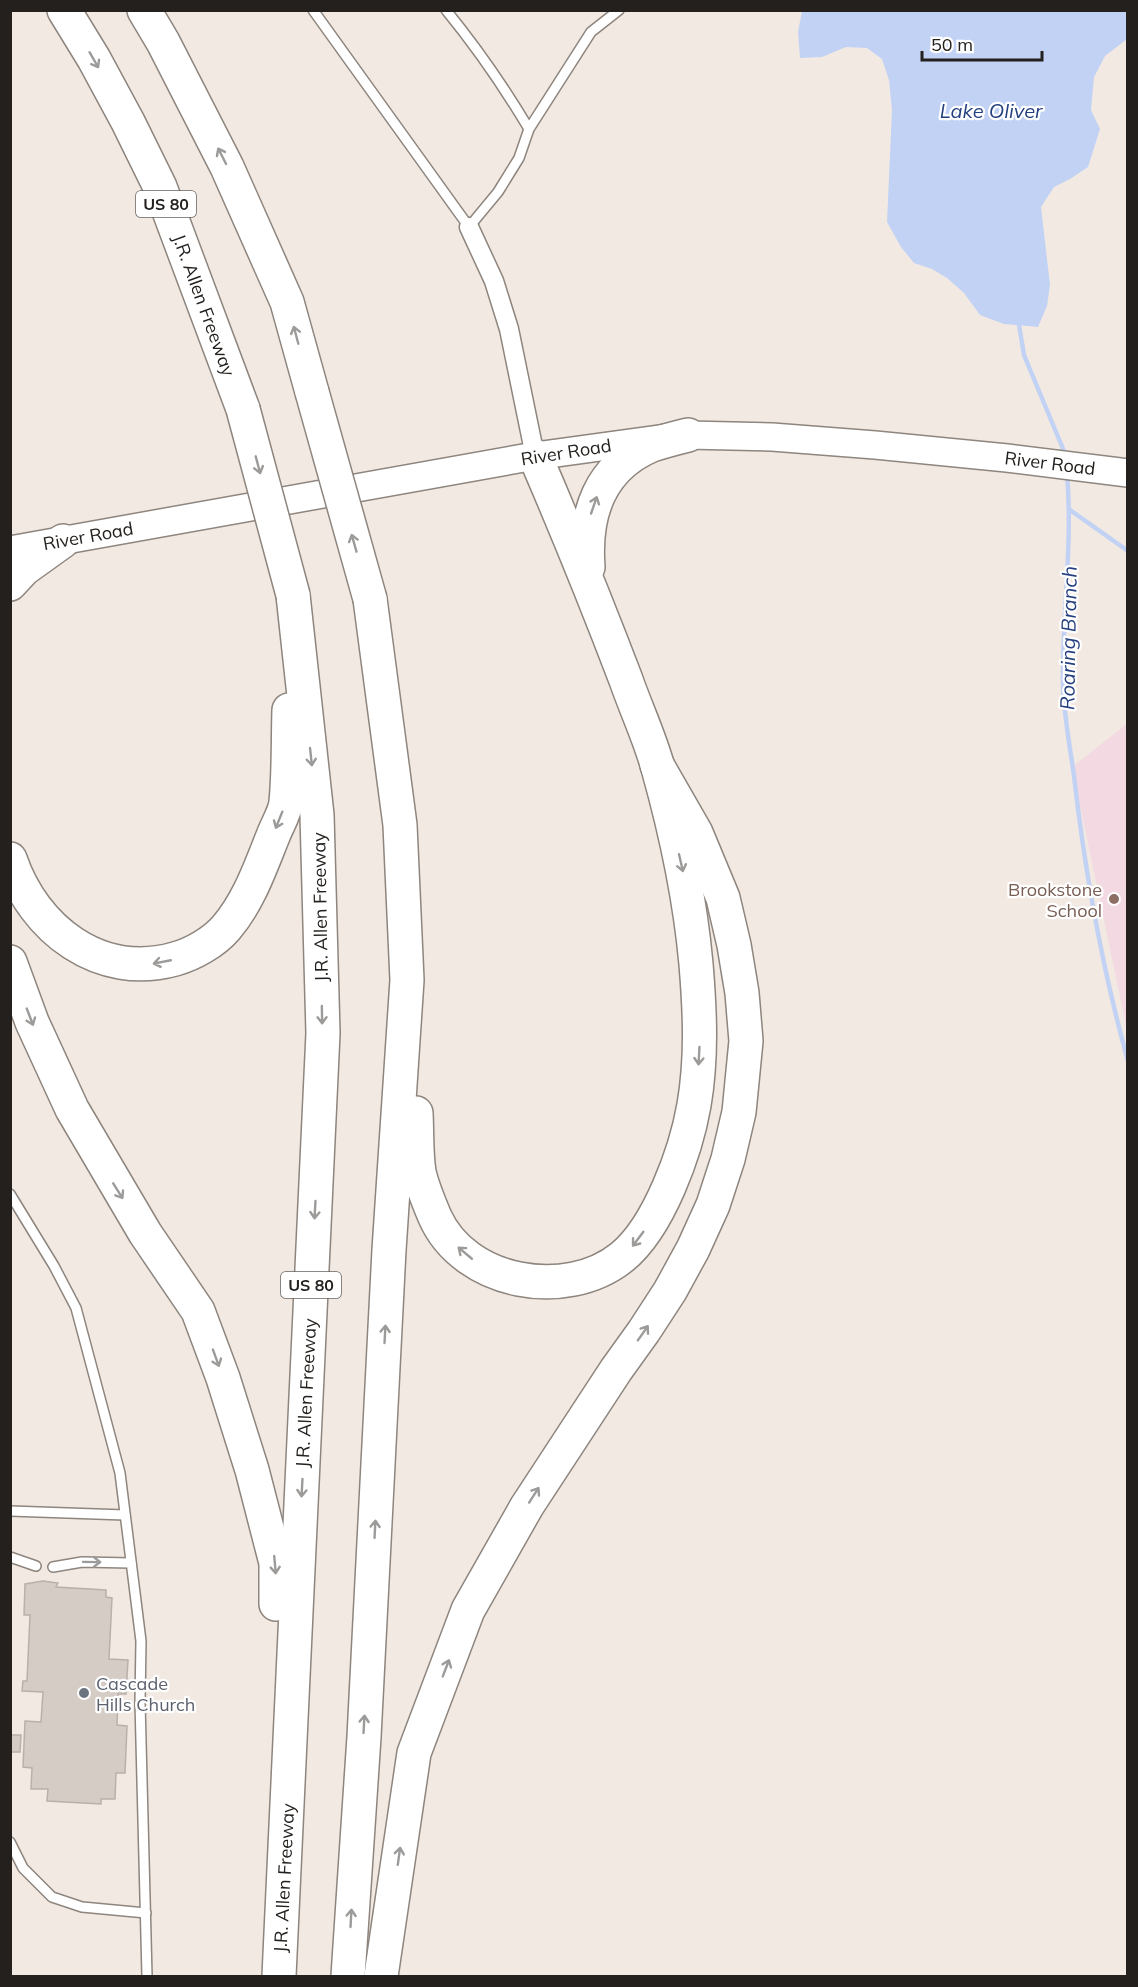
<svg xmlns="http://www.w3.org/2000/svg" width="1138" height="1987" font-family="Mulish,sans-serif">
  <style>
    .education { fill: #f3d9e1 }
    .water { fill: #c1d2f5 }
    .lines { fill: none; stroke-linecap: round; stroke-linejoin: round }
    .stream { stroke: #c1d2f5; stroke-width: 4.5 }
    .building { fill: #d6ccc6; stroke: #bab0aa; stroke-width: 1.5 }
    .lane-casing { stroke: #8d857e; stroke-width: 12 }
    .street-casing { stroke: #8d857e; stroke-width: 21 }
    .secondary-casing { stroke: #8d857e; stroke-width: 30 }
    .highway-casing { stroke: #8d857e; stroke-width: 36 }
    .lane { stroke: #fff; stroke-width: 9 }
    .street { stroke: #fff; stroke-width: 18 }
    .secondary { stroke: #fff; stroke-width: 27 }
    .highway { stroke: #fff; stroke-width: 33 }
    .highway-bridge-casing { stroke: #8d857e; stroke-width: 36; stroke-linecap: butt }
    .highway-bridge { stroke: #fff; stroke-width: 33 }
    .oneway { stroke: #9c9b99 }
    .education-dot { fill: #8d6e63; stroke: #fff; stroke-width: 2 }
    .worship-dot { fill: #6b7280; stroke: #fff; stroke-width: 2 }
    .labels { text-anchor: middle; dominant-baseline: central; stroke-width: 4.5; stroke-linejoin: round; paint-order: stroke }
    .shield { fill: #fff; stroke: #656361; stroke-width: 1.5 }
    .shield-label { font-size: 16px; font-weight: bold; fill: #23201d }
    .street-label { font-size: 18px; fill: #23201d; stroke: #fff }
    .education-label { font-size: 18px; fill: #785e54; stroke: #fff; text-anchor: end }
    .worship-label { font-size: 18px; fill: #5b616d; stroke: #fff; text-anchor: start }
    .water-label { font-size: 20px; font-style: italic; fill: #254081; stroke: #fff }
  </style>
  <rect width="100%" height="100%" fill="#f2e9e2"/>
  <path class="education" d="M1127,724v306l-55,-263z"/>
  <path class="water" d="M802,11h325v28l-22,17 -11,21 -3,33 9,19 -12,38 -18,12 -16,8 -13,20 9,78 -3,21 -9,21 -34,-3 -24,-9 -16,-22 -17,-15 -15,-9 -18,-6 -13,-16 -14,-25 5,-112 -3,-30 -7,-21 -15,-11 -21,-1 -24,10 -22,1 -2,-26z"/>
  <g class="lines">
    <g class="stream">
      <path d="M1019,325l5,30 42,101"/>
      <path d="M1067,473c6,71 -5,142 -4,213 1,30 7,61 11,90 11,96 28,192 54,285"/>
      <path d="M1070,510l58,41"/>
    </g>
  </g>
  <g class="building">
    <path d="M43,1581l15,2 -2,4 50,3v7l6,1 -3,61 19,1 -2,34h-8l-1,31 10,1 -2,47h-9l-1,26h-14v5l-54,-3 1,-12h-17l1,-21 -9,-1 2,-46 16,1 2,-30 -21,-1 1,-10h4l3,-66h-6l1,-31z"/>
    <path d="M10,1735h11l-1,17h-10z"/>
  </g>
  <g class="lines">
    <defs>
      <g id="lane">
        <path d="M313,10l156,217 29,-35 21,-34 10,-29 62,-97 28,-22"/>
        <path d="M446,10c31,38 58,77 83,119"/>
        <path d="M10,1194l44,72 22,42 44,165 21,168 -1,61 7,274"/>
        <path d="M10,1511l115,4"/>
        <path d="M10,1557l26,9"/>
        <path d="M53,1567l29,-5 49,1"/>
        <path d="M10,1842l13,26 29,29 30,10 64,6"/>
      </g>
      <path id="street" d="M469,227l25,54 15,48 26,127"/>
      <path id="secondary" d="M10,550l525,-94 153,-21 84,2 103,8 132,13 121,15"/>
      <g id="highway">
        <path d="M64,10l30,49 34,63 32,65 83,222"/>
        <path d="M144,10l19,32 64,125 60,135 25,90"/>
        <path d="M588,567c-4,-53 11,-100 64,-122 12,-4 24,-7 36,-10"/>
        <path d="M10,584l14,-15 39,-28"/>
        <path d="M10,859c24,71 90,121 165,100 18,-5 39,-17 51,-31 23,-27 34,-60 47,-92 4,-11 12,-23 13,-34 3,-30 2,-62 3,-92"/>
        <path d="M10,962l22,60 40,87 73,124 53,78 25,67 29,92 24,93v41"/>
        <path d="M416,1113c1,20 0,40 3,59 3,14 10,31 16,45 30,67 131,85 187,40 37,-30 64,-106 72,-152 8,-47 6,-93 2,-141 -6,-66 -20,-132 -38,-196 -8,-30 -22,-59 -32,-88 -29,-76 -59,-150 -91,-224"/>
        <path d="M279,1976l44,-943 -6,-218 -24,-220"/>
        <path d="M348,1976l16,-239 25,-487 18,-270 -7,-155 -30,-226"/>
        <path d="M381,1976l33,-223 54,-143 59,-104 89,-136 28,-39 26,-40 23,-42 20,-44 15,-46 11,-47 7,-71 -4,-48 -8,-48 -11,-47 -27,-65 -39,-68"/>
      </g>
    </defs>
    <use href="#lane" class="lane-casing"/>
    <use href="#street" class="street-casing"/>
    <use href="#secondary" class="secondary-casing"/>
    <use href="#highway" class="highway-casing"/>
    <use href="#lane" class="lane"/>
    <use href="#street" class="street"/>
    <use href="#secondary" class="secondary"/>
    <use href="#highway" class="highway"/>
    <defs>
      <g id="highway-bridge">
        <path d="M312,392l58,207"/>
        <path d="M243,409l50,186"/>
      </g>
    </defs>
    <use href="#highway-bridge" class="highway-bridge-casing"/>
    <use href="#highway-bridge" class="highway-bridge"/>
  </g>
  <defs><path id="oneway-shaft" d="M-6 0H5M1.5-3L5.5 0L1.5 3" fill="none" stroke-width="1.6" stroke-linecap="round" stroke-linejoin="round" transform="scale(1.5)"/></defs>
  <g class="oneway">
    <use href="#oneway-shaft" transform="translate(94 60) rotate(60)"/>
    <use href="#oneway-shaft" transform="translate(222 156) rotate(-117)"/>
    <use href="#oneway-shaft" transform="translate(296 335) rotate(-105)"/>
    <use href="#oneway-shaft" transform="translate(258 465) rotate(75)"/>
    <use href="#oneway-shaft" transform="translate(594 505) rotate(-71)"/>
    <use href="#oneway-shaft" transform="translate(354 543) rotate(-106)"/>
    <use href="#oneway-shaft" transform="translate(311 757) rotate(84)"/>
    <use href="#oneway-shaft" transform="translate(279 820) rotate(112)"/>
    <use href="#oneway-shaft" transform="translate(681 863) rotate(77)"/>
    <use href="#oneway-shaft" transform="translate(162 962) rotate(169)"/>
    <use href="#oneway-shaft" transform="translate(322 1015) rotate(89)"/>
    <use href="#oneway-shaft" transform="translate(30 1017) rotate(69)"/>
    <use href="#oneway-shaft" transform="translate(699 1056) rotate(93)"/>
    <use href="#oneway-shaft" transform="translate(118 1191) rotate(58)"/>
    <use href="#oneway-shaft" transform="translate(315 1210) rotate(93)"/>
    <use href="#oneway-shaft" transform="translate(638 1239) rotate(127)"/>
    <use href="#oneway-shaft" transform="translate(465 1253) rotate(-140)"/>
    <use href="#oneway-shaft" transform="translate(643 1333) rotate(-55)"/>
    <use href="#oneway-shaft" transform="translate(385 1334) rotate(-87)"/>
    <use href="#oneway-shaft" transform="translate(216 1358) rotate(70)"/>
    <use href="#oneway-shaft" transform="translate(302 1488) rotate(93)"/>
    <use href="#oneway-shaft" transform="translate(534 1495) rotate(-57)"/>
    <use href="#oneway-shaft" transform="translate(375 1529) rotate(-87)"/>
    <use href="#oneway-shaft" transform="translate(92 1562) rotate(1)"/>
    <use href="#oneway-shaft" transform="translate(275 1565) rotate(85)"/>
    <use href="#oneway-shaft" transform="translate(446 1668) rotate(-69)"/>
    <use href="#oneway-shaft" transform="translate(364 1724) rotate(-87)"/>
    <use href="#oneway-shaft" transform="translate(399 1856) rotate(-82)"/>
    <use href="#oneway-shaft" transform="translate(351 1918) rotate(-87)"/>
  </g>
  <circle class="education-dot" cx="1114" cy="899" r="6"/>
  <circle class="worship-dot" cx="84" cy="1693" r="6"/>
  <g class="labels">
    <g class="shield">
      <rect x="136" y="191" width="60" height="26" rx="4.5"/>
      <rect x="281" y="1272" width="60" height="26" rx="4.5"/>
    </g>
    <g class="shield-label">
      <text x="166" y="204">US 80</text>
      <text x="311" y="1285">US 80</text>
    </g>
    <g class="street-label">
      <text transform="translate(204 305) rotate(70)">J.R. Allen Freeway</text>
      <text transform="translate(566 452) rotate(-9)">River Road</text>
      <text transform="translate(1050 463) rotate(7)">River Road</text>
      <text transform="translate(88 536) rotate(-10)">River Road</text>
      <text transform="translate(320 907) rotate(-91)">J.R. Allen Freeway</text>
      <text transform="translate(306 1393) rotate(-87)">J.R. Allen Freeway</text>
      <text transform="translate(284 1878) rotate(-87)">J.R. Allen Freeway</text>
    </g>
    <g class="education-label">
      <text x="1102" y="889">Brookstone<tspan x="1102" dy="21">School</tspan></text>
    </g>
    <g class="worship-label">
      <text x="96" y="1683">Cascade<tspan x="96" dy="21">Hills Church</tspan></text>
    </g>
    <g class="water-label">
      <text x="991" y="110">Lake Oliver</text>
      <text transform="translate(1068 638) rotate(-89)">Roaring Branch</text>
    </g>
  </g>
  <rect width="1138" height="1987" fill="none" stroke="#23201d" stroke-width="24"/>
  <path d="M922 51v9h120v-9" fill="none" stroke="#23201d" stroke-width="3"/>
  <text x="931" y="51" font-size="18" fill="#23201d" stroke="#ffffff" stroke-width="4.5" paint-order="stroke">50 m</text>
</svg>
